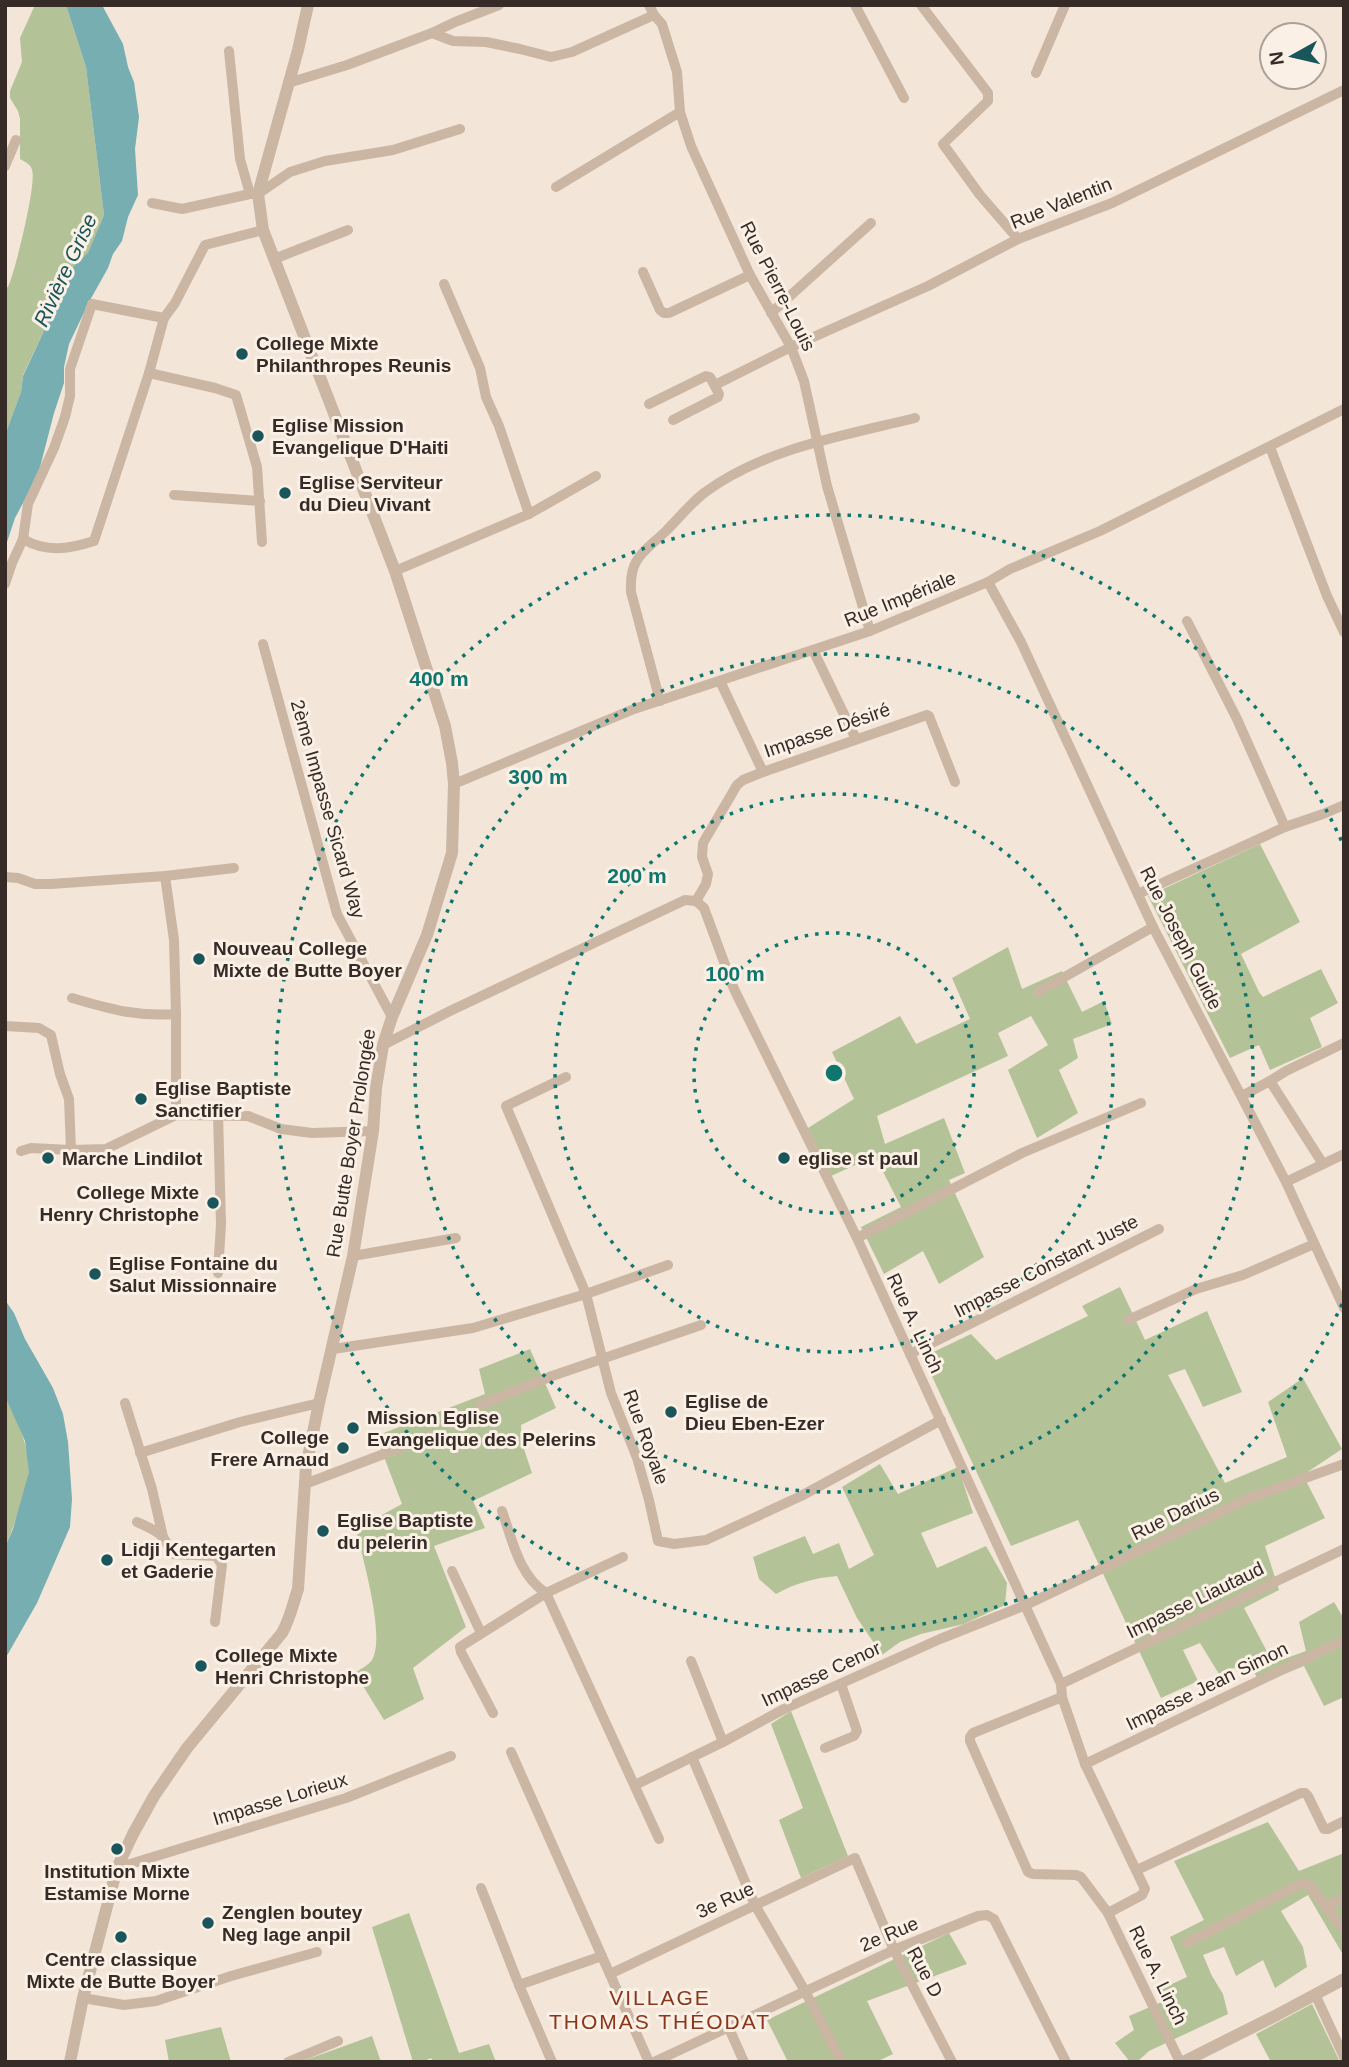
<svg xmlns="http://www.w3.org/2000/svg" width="1349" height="2067" font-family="Helvetica,sans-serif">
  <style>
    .green { fill: #b4c298 }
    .water { fill: #76aeb1 }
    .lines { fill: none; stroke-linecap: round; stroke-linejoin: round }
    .minor { stroke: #cbb6a4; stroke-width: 10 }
    .tertiary { stroke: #cbb6a4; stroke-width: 12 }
    .ring { fill: none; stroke: #0f766e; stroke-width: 3.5; stroke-dasharray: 3.5 7 }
    .poi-dot { fill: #19555a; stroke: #faf0e5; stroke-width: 2.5 }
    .labels { text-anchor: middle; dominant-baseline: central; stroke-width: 6; stroke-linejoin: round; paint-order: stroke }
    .street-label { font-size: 19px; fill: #362b26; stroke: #faf0e5 }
    .poi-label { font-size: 19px; font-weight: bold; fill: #362b26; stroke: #faf0e5; text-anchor: start }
    .water-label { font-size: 21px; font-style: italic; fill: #19555a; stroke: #faf0e5 }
    .neighbourhood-label { font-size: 21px; letter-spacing: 2px; fill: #8a361a; stroke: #faf0e5 }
    .centre { fill: #0f766e; stroke: #faf0e5; stroke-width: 3.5 }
    .ring-label { font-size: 21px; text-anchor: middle; font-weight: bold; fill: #0f766e; stroke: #faf0e5; stroke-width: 6; stroke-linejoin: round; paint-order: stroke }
  </style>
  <rect width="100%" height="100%" fill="#f3e6d8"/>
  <g class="green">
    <path d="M35,5h31l20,62 18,148 -16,39 -18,16 -20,37 -6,24 -21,44 -2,17 -16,43v-147l3,-1c7,-15 29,-104 24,-117 -1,-6 -7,-8 -12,-11v-40l-2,-8 -8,-13v-7l12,-29 -2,-24z"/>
    <path d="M1260,844l40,78 -59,32 18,38 4,5 58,-28 17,34 -28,15 12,29 -52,23 -11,-25 -29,13 -82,-162z"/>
    <path d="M1008,947l14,42 40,-18 20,41 22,-11 8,23 -39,15 5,19 -19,12 19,43 -41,25 -29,-68 40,-25 -17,-29 -33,17 10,23 -131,60 8,28 59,-26 21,55 -16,7 35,77 -45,27 -16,-33 -39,23 -23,-47 40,-20 -26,-51 -44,20 -23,-48 46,-29 -22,-47 68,-36 16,28 54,-25 -18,-41z"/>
    <path d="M1120,1287l25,53 62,-29 35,81 -39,15 -18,-38 -17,6 57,108 62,-26 -19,-55 35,-24 39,71 -39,26 22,43 -60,28 14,44 -35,18 29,55 33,-12 -7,-29 35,-20 10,17v78l-20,9 -20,-40 -44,18 -11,-22 -30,12 -19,-31 -17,7 15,31 -37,17 -83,-178 -67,26 -88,-189 48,-23 25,26 92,-44 -6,-10z"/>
    <path d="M530,1349l26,59 -35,17 1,18 10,30 -59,28 12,27 -51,18 32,81 -53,41 11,31 -40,21 -29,-47c5,-4 14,-8 17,-13 14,-24 -10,-103 -16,-131l46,-25 -26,-68 109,-42 -6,-25z"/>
    <path d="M5,1396c12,24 23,47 24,73 1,16 -17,62 -24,78z"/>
    <path d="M880,1464l18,30 60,-27 15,46 -52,20 16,35 49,-22 21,37 -2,22 -41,19 -43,10 -21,8 -18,13 -25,-37 -20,-42c-23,2 -41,7 -61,18l-17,-15 -6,-22 52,-21 8,18 26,-11 10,26 25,-14 -32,-68z"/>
    <path d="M791,1711l57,145 -47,22 -22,-58 24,-12 -32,-84z"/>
    <path d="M1268,1822l31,49 45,-18v99l-2,1 -34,-58 -27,16 22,36 4,20 -32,21 -12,-28 -27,16 -12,-29 -21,8 9,21 11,18 5,20 -79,37 -12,11h-7l-15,-19 19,-13 -5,-14 35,-15 -5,-11 28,-13 -17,-40 34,-17 -30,-59z"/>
    <path d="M409,1913l50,140 30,-9 7,18h-63l-2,-4 -9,4h-9l-41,-135z"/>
    <path d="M949,1933l18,31 -100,37 26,53 -17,8h-88l-21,-42z"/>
    <path d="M1312,2004l28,58h-69l-15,-28z"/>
    <path d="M221,2027l10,35h-62l-4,-22z"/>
    <path d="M372,2036l9,26h-81z"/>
  </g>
  <g class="water">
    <path d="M66,5h36l21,39 5,23 6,15 5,35 -4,32 3,46 -10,22 -6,24 -9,13 -5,14 -19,34 -20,42 -5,23v16l-10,30 -16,62 -23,43 -10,30v-113l16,-43 2,-16 21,-45 6,-24 20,-37 18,-17 16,-38 -18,-148z"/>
    <path d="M5,1300l9,13 11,26 28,49 10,26 5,28 4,57 -2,28 -33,76 -32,56v-112l8,-18 16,-57 -4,-31 -20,-45z"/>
  </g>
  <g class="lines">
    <g class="minor">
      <path d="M649,5l5,10 8,9 15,48 3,40 11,34 59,129 41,72 13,34 23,105 43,145"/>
      <path d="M855,5l49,93"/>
      <path d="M921,5l67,88v8l-45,43 37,51 38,44"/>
      <path d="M432,33l23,-11 44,-17"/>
      <path d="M229,51l11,108 10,35"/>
      <path d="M1036,73l29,-68"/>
      <path d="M288,83l59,-18 85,-32 21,8 33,1 34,7 31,8 21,-5 82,-37"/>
      <path d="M5,166l11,-26"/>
      <path d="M556,187l124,-75"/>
      <path d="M152,203l30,6 68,-15h8l32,-22 35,-11 68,-11 67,-21"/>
      <path d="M274,259l74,-29"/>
      <path d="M643,272l17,38 4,3h5l81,-38"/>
      <path d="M444,284l36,84 6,29 13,29 30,88"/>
      <path d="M771,313l100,-90"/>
      <path d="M149,373l66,15 21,7 21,72 5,75"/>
      <path d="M715,385l76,-38 137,-61 90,-47 94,-36 232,-113"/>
      <path d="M649,404l57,-28 4,1 9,17 -1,3 -45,23"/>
      <path d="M1270,447l57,149 17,36"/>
      <path d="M174,495l86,6"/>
      <path d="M23,539c24,14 46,10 71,2l55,-168 15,-55 11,-15 30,-58 58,-15"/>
      <path d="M395,571l134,-57 67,-38"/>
      <path d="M988,582l33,60 132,285 133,255 58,126"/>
      <path d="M5,584l7,-21 11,-24 5,-35 26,-56 11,-31 5,-21v-27l22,-65 72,14"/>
      <path d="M1187,621l50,98 48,108"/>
      <path d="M263,644l74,270 55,103"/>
      <path d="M813,650l43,89"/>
      <path d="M720,681l43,91 164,-57 2,1 26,66"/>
      <path d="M660,701l-29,-109c-2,-34 12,-39 35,-61 12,-12 24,-27 38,-38 61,-45 139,-57 211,-75"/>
      <path d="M454,784l180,-75 236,-78 118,-49 22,-13 90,-38 244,-122"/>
      <path d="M165,876l9,64 2,74v101"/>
      <path d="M5,877l13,1 17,6h16l114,-8 69,-8"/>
      <path d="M1138,894l147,-67 38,-13 21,-9"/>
      <path d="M696,901l10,-17 2,-10 -6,-17 1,-14 34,-58 6,-5 20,-8"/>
      <path d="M1038,992l115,-65"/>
      <path d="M72,998c39,11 64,19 104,16"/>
      <path d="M5,1026l34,2 12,7 9,39 9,25 2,51"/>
      <path d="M383,1045l69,-35 233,-110 11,1 8,7 30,81 123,249 204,446 1,13 23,67 60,125 -3,6 -34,18 72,149"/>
      <path d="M566,1077l-60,29 80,188 82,-29"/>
      <path d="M1242,1096l28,-15"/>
      <path d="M218,1114l3,110 -3,49"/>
      <path d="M21,1151l10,-3 40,2 35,-1 70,-34 72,1 33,13 31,4 61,-2"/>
      <path d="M1323,1164l-53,-83 16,-10 58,-28"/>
      <path d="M1286,1182l58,-28"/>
      <path d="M857,1238l165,-85 119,-50"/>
      <path d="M353,1256l103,-18"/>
      <path d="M1128,1320l68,-31 47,-14 71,-31"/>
      <path d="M333,1349l140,-21 113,-34 25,99 26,65 12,42 9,41 16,3 32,-4 95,-44 140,-76"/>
      <path d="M910,1354l249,-125"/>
      <path d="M125,1403l27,86 11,48"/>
      <path d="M480,1405l72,-29 149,-51"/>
      <path d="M140,1453l100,-31 79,-19"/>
      <path d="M305,1484l126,-48"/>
      <path d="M137,1522c18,8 29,12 34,32l45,2 6,9 -7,57"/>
      <path d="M623,1557l-77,36 113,246"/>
      <path d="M452,1571l29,62"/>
      <path d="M691,1661l32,81"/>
      <path d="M1061,1684l283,-135"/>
      <path d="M1062,1697l-89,36 -3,4v4l58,131 5,2 43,1 5,2 27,36"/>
      <path d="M493,1713l-32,-61 -1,-5 86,-54c-27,-17 -34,-54 -44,-82"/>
      <path d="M825,1748l29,-12 3,-5 -16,-47"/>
      <path d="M511,1752l138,310"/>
      <path d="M692,1757l63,148 50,86 35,68"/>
      <path d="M1085,1764l259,-124"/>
      <path d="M635,1785l88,-43 61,-33 156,-70 86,-34 221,-106 97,-35"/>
      <path d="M117,1868l229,-70 105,-42"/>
      <path d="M1137,1870l164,-77h4l3,3 16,33h4l16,-8"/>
      <path d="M481,1888l38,97 33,77"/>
      <path d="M1327,1906l17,-8"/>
      <path d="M1187,1943l115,-60 7,2 35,45"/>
      <path d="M610,1974l245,-116 39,92 58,112"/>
      <path d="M519,1985l83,-29"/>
      <path d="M1315,1994l29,63"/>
      <path d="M83,1998l41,7 32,-4 75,-25 86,-24"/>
      <path d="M728,2026l16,36"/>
      <path d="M288,2062l50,-21"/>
      <path d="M654,2062l240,-112 84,-34 9,-1 7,4 72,143"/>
    </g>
    <g class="tertiary">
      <path d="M70,2062l13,-64 34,-130 16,-34 21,-38 33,-48 95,-115c8,-14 11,-29 16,-44l8,-122 13,-64 34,-147 20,-125 3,-43 7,-43 9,-28 35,-82 25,-82 2,-69 -2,-21 -7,-37 -50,-155 -132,-341 -5,-36 40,-144 10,-45"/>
      <path d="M1183,2062l92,-46 69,-37"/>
    </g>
  </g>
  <g class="ring">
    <circle cx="834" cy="1073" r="140"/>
    <circle cx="834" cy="1073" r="279"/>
    <circle cx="834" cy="1073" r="419"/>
    <path d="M1342 1304A558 558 0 1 1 1342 842"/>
  </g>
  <g class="poi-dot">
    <circle cx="242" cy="354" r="7"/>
    <circle cx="258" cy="436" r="7"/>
    <circle cx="285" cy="493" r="7"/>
    <circle cx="199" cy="959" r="7"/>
    <circle cx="141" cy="1099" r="7"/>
    <circle cx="48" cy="1158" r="7"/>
    <circle cx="784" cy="1158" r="7"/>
    <circle cx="213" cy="1203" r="7"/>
    <circle cx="95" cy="1274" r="7"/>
    <circle cx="671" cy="1412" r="7"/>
    <circle cx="353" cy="1428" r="7"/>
    <circle cx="343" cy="1448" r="7"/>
    <circle cx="323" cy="1531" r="7"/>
    <circle cx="107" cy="1560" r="7"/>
    <circle cx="201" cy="1666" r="7"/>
    <circle cx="117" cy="1849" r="7"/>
    <circle cx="208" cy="1923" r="7"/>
    <circle cx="121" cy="1937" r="7"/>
  </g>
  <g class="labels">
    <g class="street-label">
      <text transform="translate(1061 203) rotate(-22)">Rue Valentin</text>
      <text transform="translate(778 286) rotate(63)">Rue Pierre-Louis</text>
      <text transform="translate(900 599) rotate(-22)">Rue Impériale</text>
      <text transform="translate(827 730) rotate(-19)">Impasse Désiré</text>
      <text transform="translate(328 809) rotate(74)">2ème Impasse Sicard Way</text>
      <text transform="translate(1181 938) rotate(63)">Rue Joseph Guide</text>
      <text transform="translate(351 1143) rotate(-81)">Rue Butte Boyer Prolongée</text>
      <text transform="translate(1046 1266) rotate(-27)">Impasse Constant Juste</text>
      <text transform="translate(915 1323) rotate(65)">Rue A. Linch</text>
      <text transform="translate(646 1437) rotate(70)">Rue Royale</text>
      <text transform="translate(1175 1514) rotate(-26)">Rue Darius</text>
      <text transform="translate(1195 1600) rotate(-26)">Impasse Liautaud</text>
      <text transform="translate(821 1674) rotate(-25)">Impasse Cenor</text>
      <text transform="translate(1207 1686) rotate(-26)">Impasse Jean Simon</text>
      <text transform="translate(280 1799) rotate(-17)">Impasse Lorieux</text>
      <text transform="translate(725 1900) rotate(-25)">3e Rue</text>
      <text transform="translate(889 1934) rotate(-23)">2e Rue</text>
      <text transform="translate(925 1972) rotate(62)">Rue D</text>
      <text transform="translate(1158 1975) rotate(64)">Rue A. Linch</text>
    </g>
    <g class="poi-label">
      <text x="256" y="343">College Mixte<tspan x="256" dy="22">Philanthropes Reunis</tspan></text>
      <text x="272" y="425">Eglise Mission<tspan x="272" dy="22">Evangelique D'Haiti</tspan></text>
      <text x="299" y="482">Eglise Serviteur<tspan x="299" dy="22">du Dieu Vivant</tspan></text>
      <text x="213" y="948">Nouveau College<tspan x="213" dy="22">Mixte de Butte Boyer</tspan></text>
      <text x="155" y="1088">Eglise Baptiste<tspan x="155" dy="22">Sanctifier</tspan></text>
      <text x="62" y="1158">Marche Lindilot</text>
      <text x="798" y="1158">eglise st paul</text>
      <text x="199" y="1192" text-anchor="end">College Mixte<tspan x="199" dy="22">Henry Christophe</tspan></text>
      <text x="109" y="1263">Eglise Fontaine du<tspan x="109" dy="22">Salut Missionnaire</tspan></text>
      <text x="685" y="1401">Eglise de<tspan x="685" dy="22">Dieu Eben-Ezer</tspan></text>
      <text x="367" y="1417">Mission Eglise<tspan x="367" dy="22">Evangelique des Pelerins</tspan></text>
      <text x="329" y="1437" text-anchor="end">College<tspan x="329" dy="22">Frere Arnaud</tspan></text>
      <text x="337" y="1520">Eglise Baptiste<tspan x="337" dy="22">du pelerin</tspan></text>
      <text x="121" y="1549">Lidji Kentegarten<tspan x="121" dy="22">et Gaderie</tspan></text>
      <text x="215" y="1655">College Mixte<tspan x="215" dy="22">Henri Christophe</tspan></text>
      <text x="117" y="1871" text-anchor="middle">Institution Mixte<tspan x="117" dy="22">Estamise Morne</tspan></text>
      <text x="222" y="1912">Zenglen boutey<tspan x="222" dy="22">Neg lage anpil</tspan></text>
      <text x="121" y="1959" text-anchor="middle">Centre classique<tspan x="121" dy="22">Mixte de Butte Boyer</tspan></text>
    </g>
    <g class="water-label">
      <text transform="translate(65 270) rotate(-65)">Rivière Grise</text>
    </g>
    <g class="neighbourhood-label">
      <text x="660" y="1997">VILLAGE<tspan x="660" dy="24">THOMAS THÉODAT</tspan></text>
    </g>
  </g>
  <circle cx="834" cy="1073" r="10" class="centre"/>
  <g class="ring-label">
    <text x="439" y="686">400 m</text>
    <text x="538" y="784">300 m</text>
    <text x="637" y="883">200 m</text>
    <text x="735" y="981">100 m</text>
  </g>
  <rect width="1349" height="2067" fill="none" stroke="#362b26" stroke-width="14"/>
  <g transform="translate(1293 56) rotate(262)"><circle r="33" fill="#faf0e5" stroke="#aca199" stroke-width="2"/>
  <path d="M0-5L12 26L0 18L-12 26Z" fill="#19555a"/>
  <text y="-10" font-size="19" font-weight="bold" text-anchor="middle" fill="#362b26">N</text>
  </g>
</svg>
